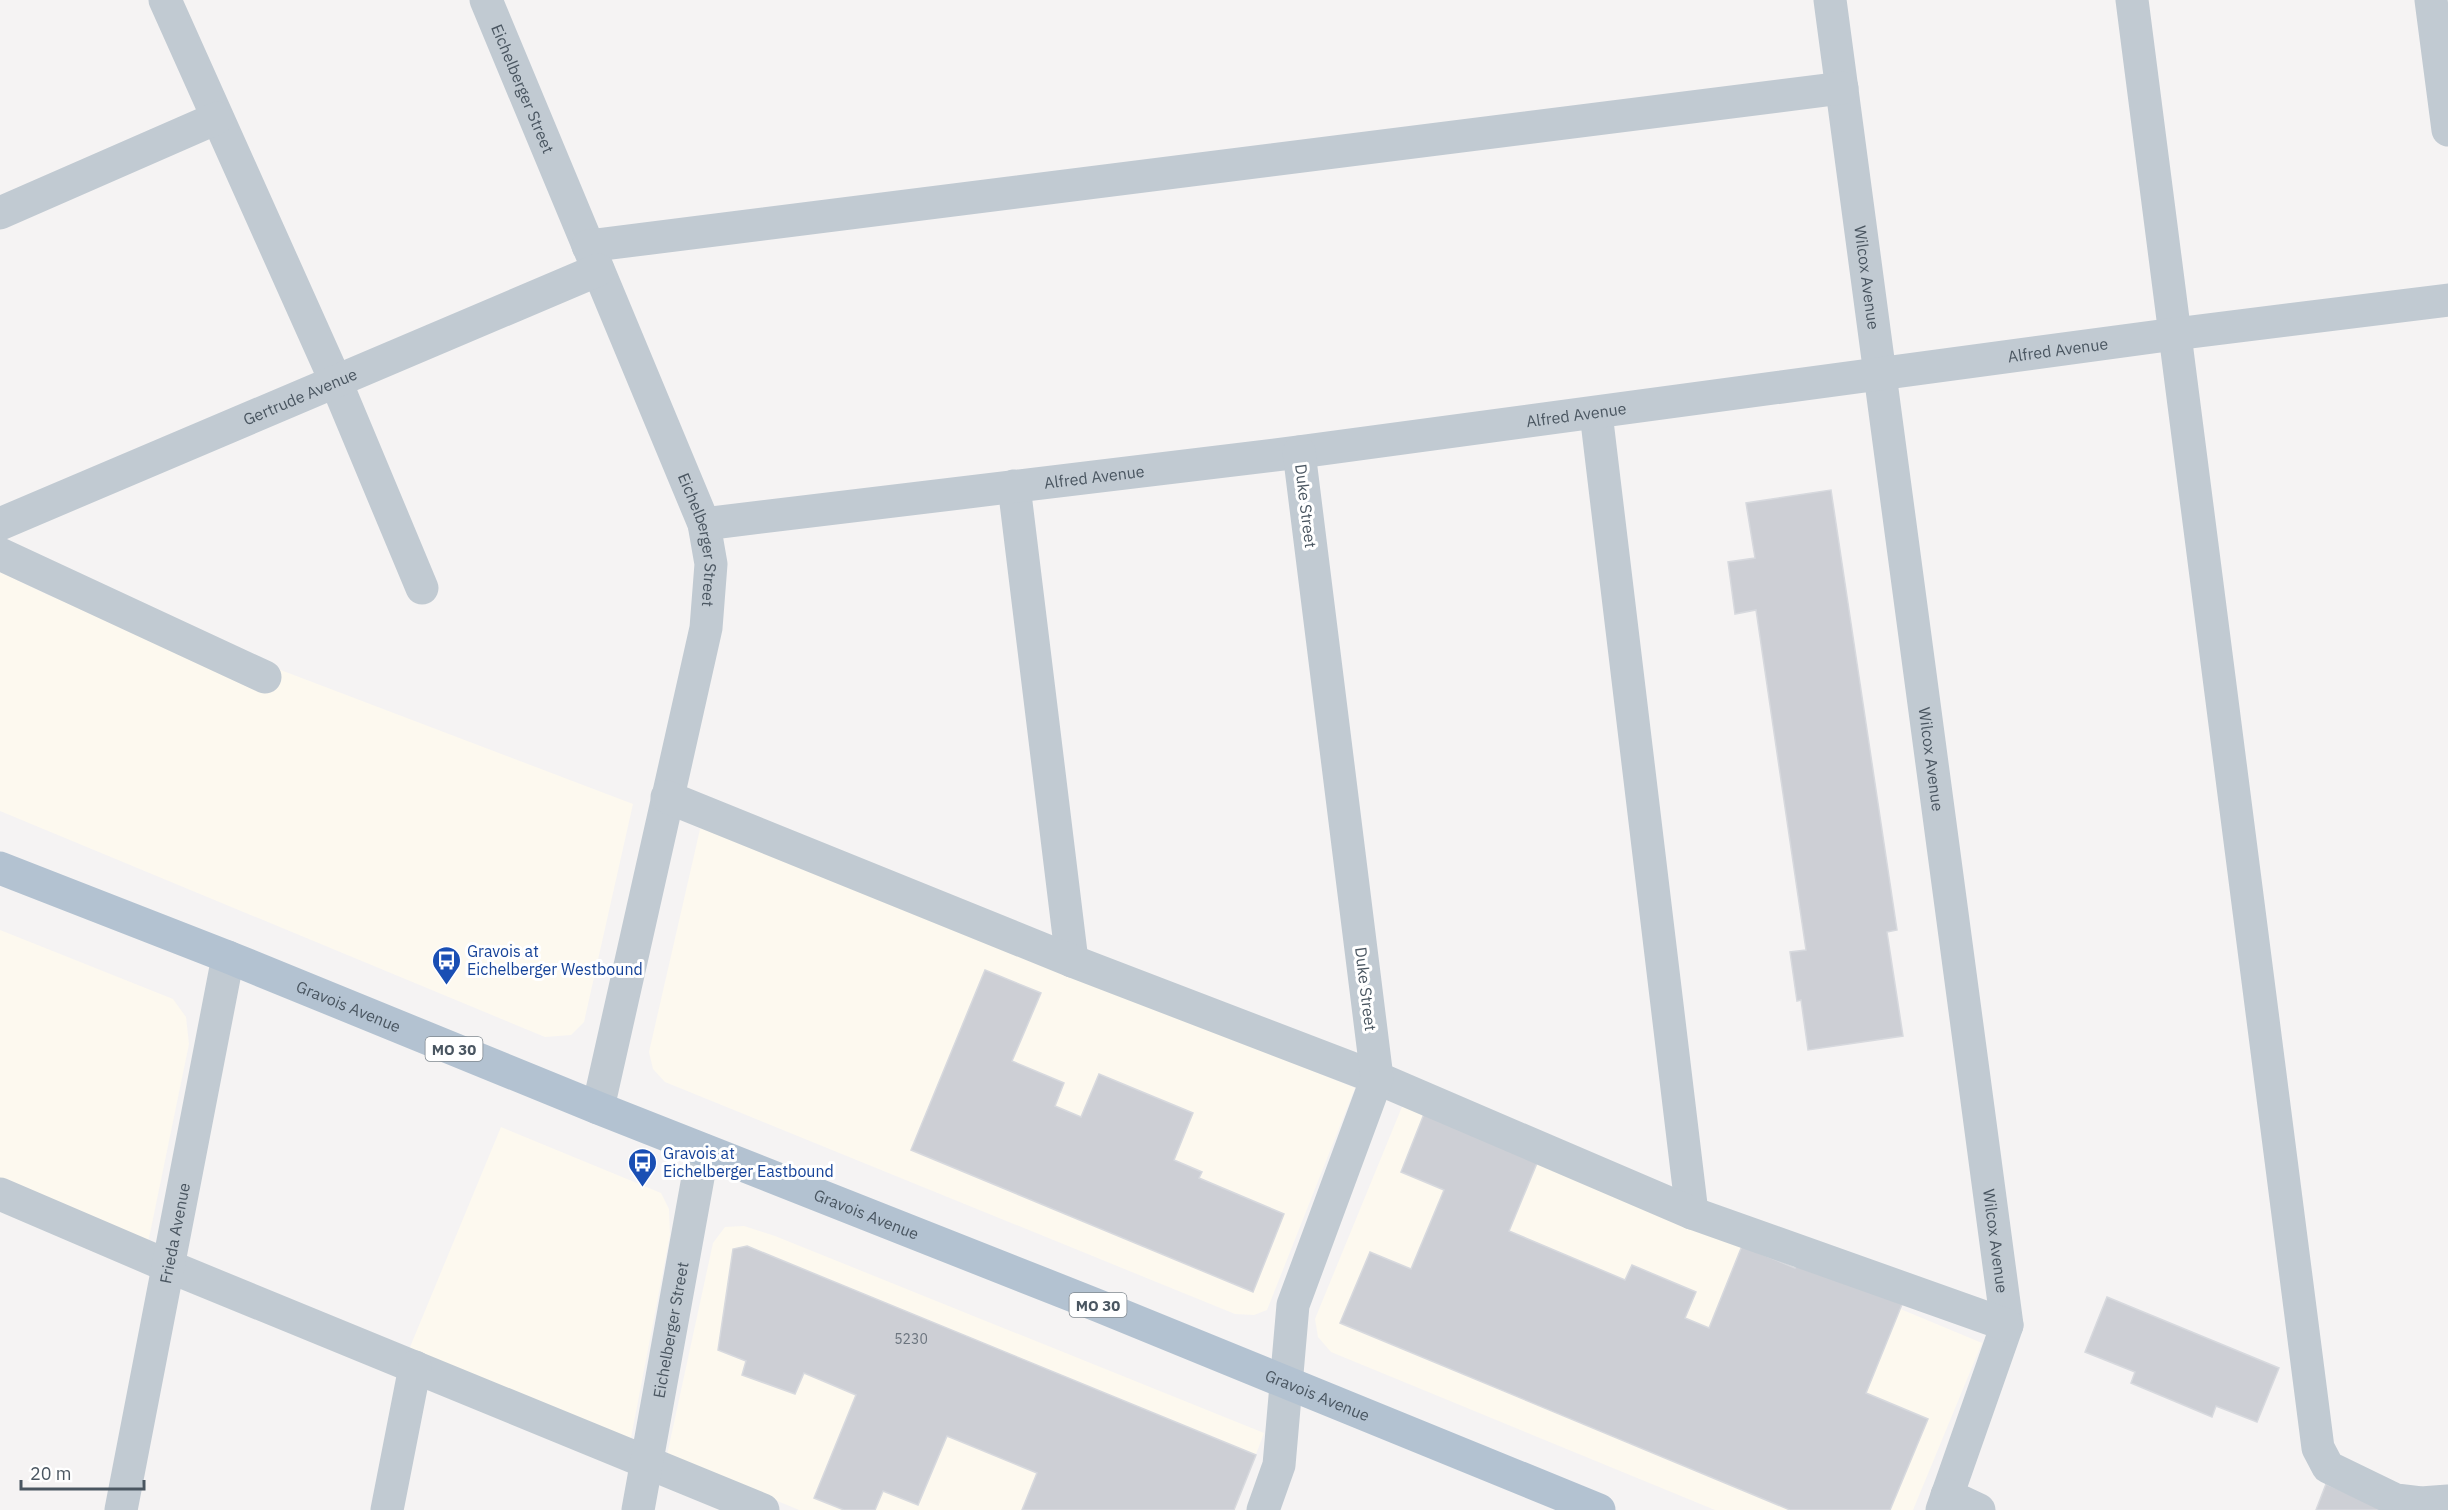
<svg xmlns="http://www.w3.org/2000/svg" width="2448" height="1510" font-family="'IBM Plex Sans',sans-serif">
  <style>
    .commercial { fill: #fdf9ef }
    .building { fill: #cdcfd5; stroke: #d7d9de; stroke-width: 1.5 }
    .lines { fill: none; stroke-linecap: round; stroke-linejoin: round }
    .minor { stroke: #c1cad2; stroke-width: 33 }
    .major { stroke: #b3c2d1; stroke-width: 33 }
    .labels { text-anchor: middle; dominant-baseline: central; stroke-width: 6; stroke-linejoin: round; paint-order: stroke }
    .number-label { font-size: 14px; fill: #6b747e }
    .shield { fill: #fff; stroke: #808990; stroke-width: 1.5 }
    .shield-label { font-size: 15px; font-weight: bold; fill: #4a5661 }
    .street-label { font-size: 16px; fill: #4a5661; stroke: #fff }
    .transit-label { font-size: 16px; fill: #164399; stroke: #fff; text-anchor: start }
  </style>
  <rect width="100%" height="100%" fill="#f5f3f3"/>
  <g class="commercial">
    <path d="M0,572l50,24 207,83 21,-10 355,135 -49,218 -13,13 -26,2 -545,-226z"/>
    <path d="M701,825l654,263 -88,222 -13,5 -19,-1 -570,-232 -12,-13 -4,-17z"/>
    <path d="M0,930l173,69 13,18 3,27 -41,199 -148,-62z"/>
    <path d="M1404,1102l578,241 -69,167h-198l-384,-158 -13,-15 -3,-18z"/>
    <path d="M501,1127l160,66 8,16 1,26 -40,208 -222,-91z"/>
    <path d="M744,1226l31,10 489,197 -29,77h-436l-132,-55 46,-212 12,-16z"/>
  </g>
  <g class="building">
    <path d="M1831,490l66,440 -10,2 16,104 -95,14 -7,-50 -4,1 -7,-49 16,-2 -50,-340 -21,4 -7,-52 27,-4 -9,-55z"/>
    <path d="M985,970l56,23 -29,68 52,22 -9,23 26,11 18,-43 94,39 -19,47 28,12 -3,6 85,36 -31,78 -342,-142z"/>
    <path d="M1426,1109l114,47 -31,75 116,49 7,-15 64,27 -11,26 24,10 33,-82 53,22 4,-9 104,43 -37,91 62,26 -38,91h-100l-450,-187 30,-71 41,17 33,-79 -43,-18z"/>
    <path d="M747,1246l509,209 -22,55h-212l15,-37 -90,-37 -29,69 -35,-14 -8,19h-31l-30,-12 42,-103 -52,-22 -9,21 -53,-19 4,-14 -28,-11 15,-101z"/>
    <path d="M2107,1297l172,71 -22,54 -41,-16 -4,11 -81,-34 4,-11 -50,-20z"/>
    <path d="M2326,1484l63,26h-73z"/>
  </g>
  <g class="lines">
    <g class="minor">
      <path d="M165,0l171,382 86,206"/>
      <path id="s1" d="M486,0l218,524 7,40 -5,64 -108,480"/>
      <path id="s2" d="M1830,0l177,1325 -65,185"/>
      <path d="M2132,0l186,1448 10,19 68,33 25,3 27,-2"/>
      <path d="M2431,0l17,130"/>
      <path d="M0,213l217,-95"/>
      <path d="M588,246l1254,-158"/>
      <path d="M1596,413l96,800"/>
      <path d="M1014,486l58,475"/>
      <path id="s3" d="M0,524l598,-254"/>
      <path id="s4" d="M704,524l595,-72 876,-118 273,-34"/>
      <path d="M0,554l265,123"/>
      <path d="M667,797l405,164 305,117 315,135 315,112"/>
      <path d="M0,1194l168,72 595,244"/>
      <path d="M1947,1495l32,15"/>
      <path id="s5" d="M121,1510l107,-553"/>
      <path d="M387,1510l28,-143"/>
      <path id="s6" d="M638,1510l65,-360"/>
      <path d="M1263,1510l16,-45 14,-160 84,-227 -78,-626"/>
    </g>
    <path class="major" id="s7" d="M0,868l228,89 370,151 501,198 500,204"/>
  </g>
  <defs>
    <symbol id="bus-pin" viewBox="-11 -11 22 30"><path d="M0 17L-7.5 6A9.5 9.5 0 1 1 7.5 6Z" fill="#1a4fb4" stroke="#fff"/><path d="M-5-6H5V4H4V6H2V4H-2V6H-4V4H-5ZM-3.5-4V0h7V-4ZM-3.5 1.2v1.5H-2V1.2ZM2 1.2v1.5H3.5V1.2Z" fill="#fff"/></symbol>
  </defs>
  <g fill-rule="evenodd">
    <use href="#bus-pin" x="430" y="944" width="33" height="45"/>
    <use href="#bus-pin" x="626" y="1146" width="33" height="45"/>
  </g>
  <g class="labels">
    <g class="number-label">
      <text x="911" y="1339">5230</text>
    </g>
    <g class="shield">
      <rect x="425.5" y="1037" width="57" height="24" rx="4.5"/>
      <rect x="1069.5" y="1293" width="57" height="24" rx="4.5"/>
    </g>
    <g class="shield-label">
      <text x="454" y="1049">MO 30</text>
      <text x="1098" y="1305">MO 30</text>
    </g>
    <g class="street-label">
      <text stroke="none"><textPath href="#s1" startOffset="96">Eichelberger Street</textPath></text>
      <text stroke="none"><textPath href="#s2" startOffset="280">Wilcox Avenue</textPath></text>
      <text stroke="none"><textPath href="#s4" startOffset="1365">Alfred Avenue</textPath></text>
      <text stroke="none"><textPath href="#s3" startOffset="326">Gertrude Avenue</textPath></text>
      <text stroke="none"><textPath href="#s4" startOffset="879">Alfred Avenue</textPath></text>
      <text stroke="none"><textPath href="#s4" startOffset="393">Alfred Avenue</textPath></text>
      <text transform="translate(1306 506) rotate(83)">Duke Street</text>
      <text stroke="none"><textPath href="#s1" startOffset="582">Eichelberger Street</textPath></text>
      <text stroke="none"><textPath href="#s2" startOffset="766">Wilcox Avenue</textPath></text>
      <text transform="translate(1366 989) rotate(83)">Duke Street</text>
      <text stroke="none"><textPath href="#s7" startOffset="375">Gravois Avenue</textPath></text>
      <text stroke="none"><textPath href="#s7" startOffset="933">Gravois Avenue</textPath></text>
      <text stroke="none"><textPath href="#s5" startOffset="282">Frieda Avenue</textPath></text>
      <text stroke="none"><textPath href="#s2" startOffset="1252">Wilcox Avenue</textPath></text>
      <text stroke="none"><textPath href="#s6" startOffset="183">Eichelberger Street</textPath></text>
      <text stroke="none"><textPath href="#s7" startOffset="1419">Gravois Avenue</textPath></text>
    </g>
    <g class="transit-label">
      <text x="467" y="951">Gravois at<tspan x="467" dy="18">Eichelberger Westbound</tspan></text>
      <text x="663" y="1153">Gravois at<tspan x="663" dy="18">Eichelberger Eastbound</tspan></text>
    </g>
  </g>
  <path d="M21 1480v9h123v-9" fill="none" stroke="#4a5661" stroke-width="3"/>
  <text x="30" y="1480" font-size="18" fill="#4a5661" stroke="#ffffff" stroke-width="4.5" paint-order="stroke">20 m</text>
</svg>
